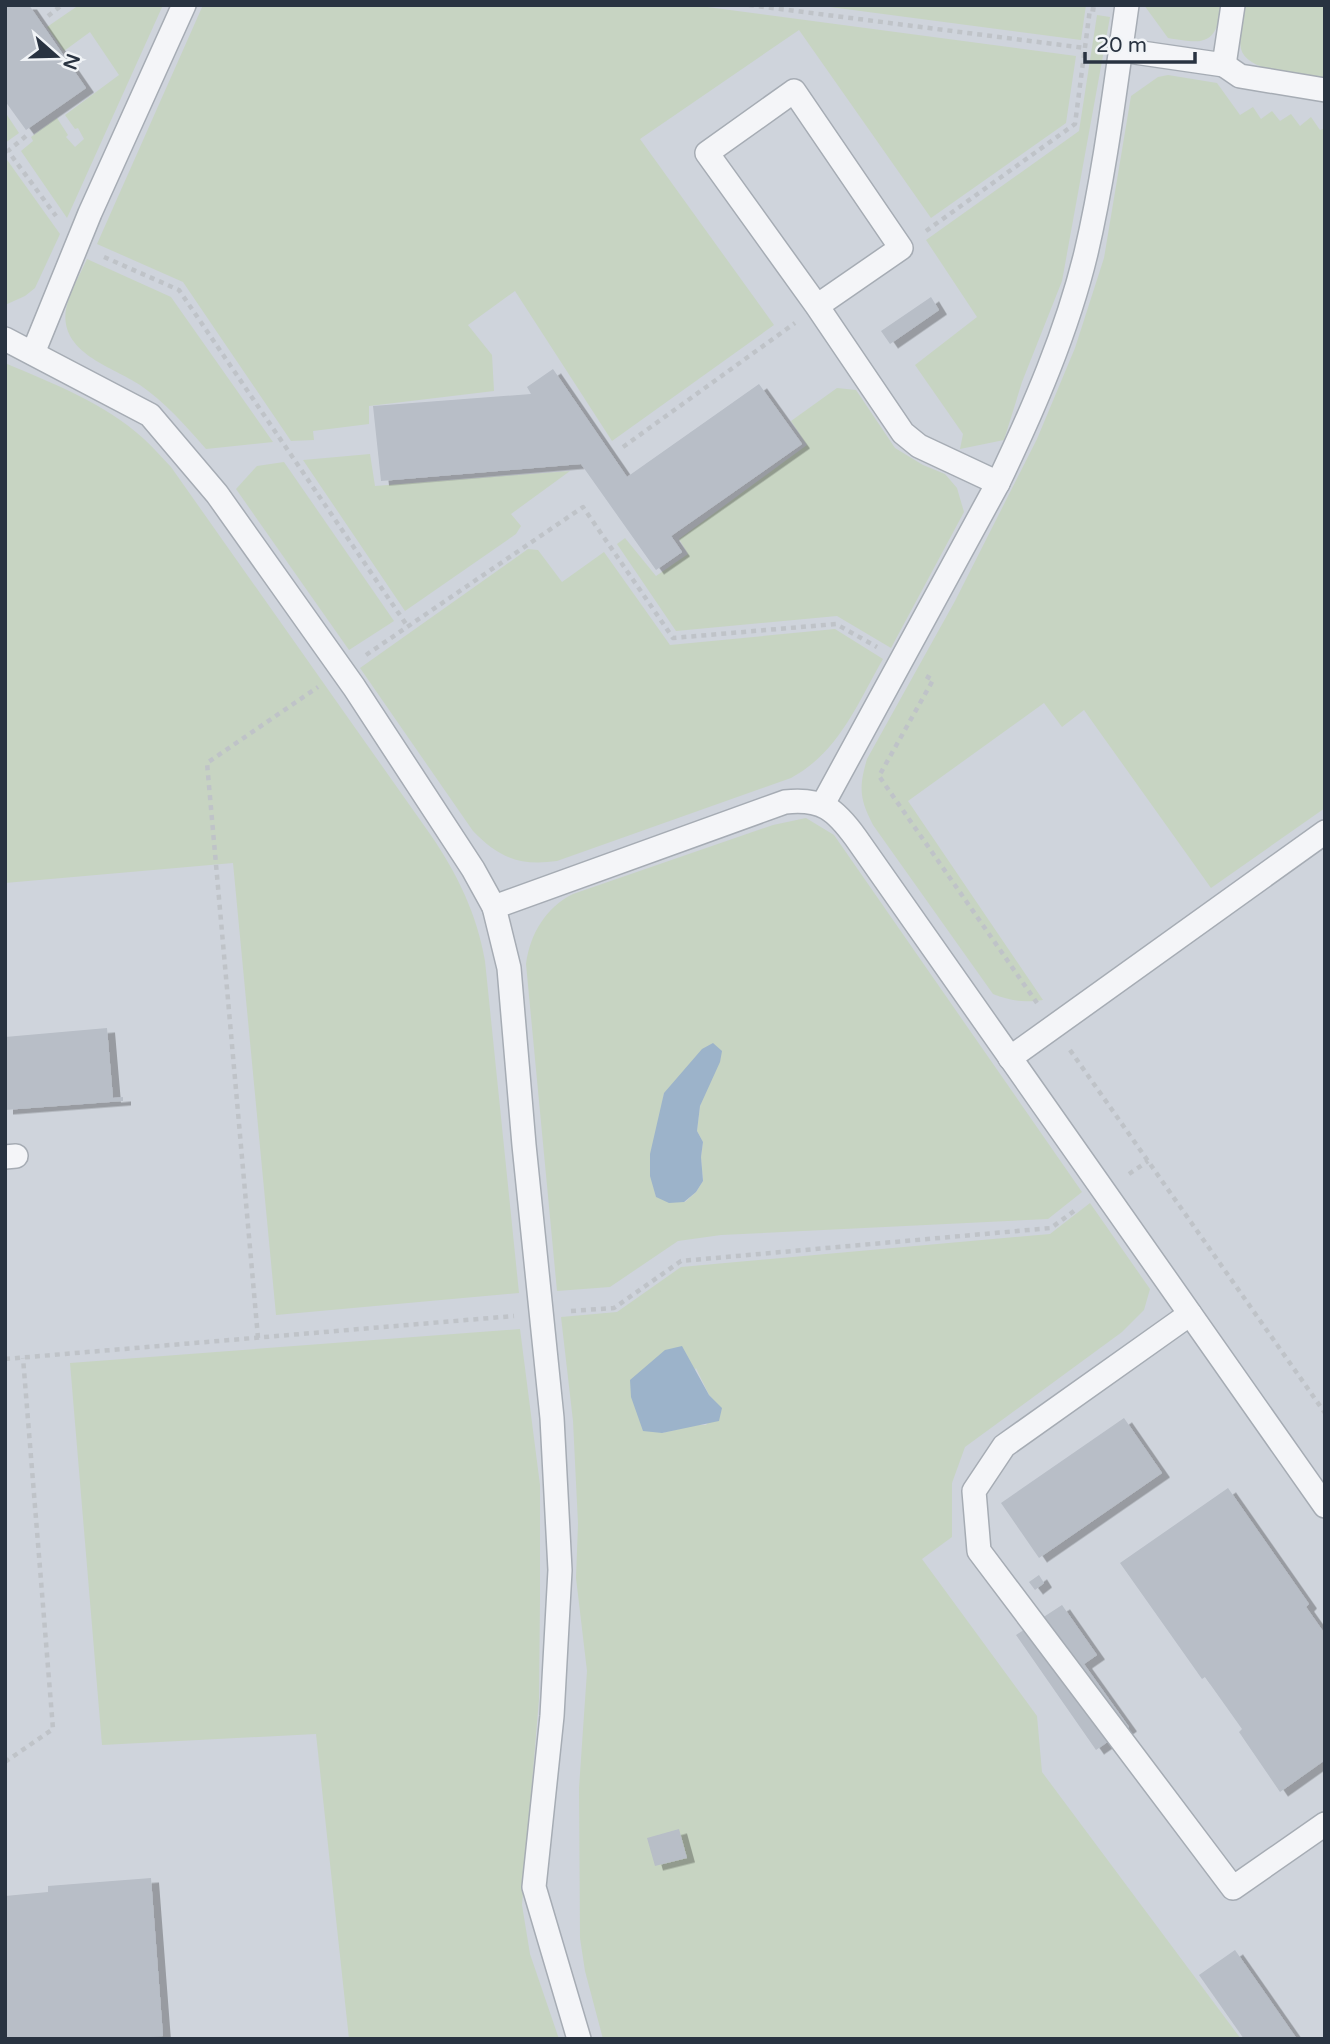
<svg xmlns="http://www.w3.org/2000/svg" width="1330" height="2044" font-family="'Varela Round',sans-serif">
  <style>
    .built { fill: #cfd4dc }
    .green { fill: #c7d4c2; fill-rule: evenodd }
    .water { fill: #9cb3ca }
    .building { fill: #b8bec7; filter: url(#shadow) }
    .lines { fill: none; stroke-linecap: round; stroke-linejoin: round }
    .service-casing { stroke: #a6acb4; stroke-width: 26 }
    .path { stroke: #bfc3c8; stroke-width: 4.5; stroke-dasharray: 5 5; stroke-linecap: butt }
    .service { stroke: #f4f5f8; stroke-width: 23 }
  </style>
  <defs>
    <filter id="shadow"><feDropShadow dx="8" dy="4.5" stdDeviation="0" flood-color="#0004"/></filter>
  </defs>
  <rect width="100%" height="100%" fill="#e1e5ea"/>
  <rect class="built" x="5" y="5" width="1320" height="2034"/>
  <g class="green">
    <path d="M79,5h84l-96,213 -46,-67 12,-10 -2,-4 26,-19 11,17 -2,2 9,10 9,-8 -6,-11 -3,1 -10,-14 54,-40 -29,-43 -26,19 -17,-24z"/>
    <path d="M203,5h489l384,51 -10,67 -135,95 -132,-188 -159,109 134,186 -162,116 -97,-150 -47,34 24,30 2,36 -125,15v18l-56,7 1,9 -23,1 -108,-159 -86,-38z"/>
    <path d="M815,5h271l-5,35z"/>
    <path d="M1144,5h78c-6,41 -18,39 -54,33z"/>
    <path d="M1245,5h80v73c-22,-4 -78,-5 -84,-29 -3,-13 3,-30 4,-44z"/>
    <path d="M1097,15l13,2 -48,264 -40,101 -18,58 -44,9 3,-15 -48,-69 62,-48 -51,-77 153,-109z"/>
    <path d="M1168,75l49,8 23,32 13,-8 8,12 11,-8 8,10 11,-7 9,12 11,-9 9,13 5,-2v680l-114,80 -127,-178 -22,17 -18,-24 -136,98 135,199c-19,3 -32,1 -50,-6l-120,-169c-14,-27 -14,-38 -6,-66l88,-158 82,-162 38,-91 29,-90 27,-162 27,-19z"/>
    <path d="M5,112l14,21 -14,10z"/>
    <path d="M5,157l55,77 -25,54 -10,8 -20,9z"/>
    <path d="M87,259l84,38 102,145 -67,7c-20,-23 -41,-47 -66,-64 -29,-19 -81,-32 -74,-76 3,-17 14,-34 21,-50z"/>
    <path d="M5,363c49,21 100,40 139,76 10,9 18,19 27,28l259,367c27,39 47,80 55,127l34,332 -243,22 -43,-452 -228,20z"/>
    <path d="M837,388l19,2 39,58 28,17 22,9 12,14 7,24 -73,136 -54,-32 -161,15 -59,-87 8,-6 31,38 32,-22 -9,-15 128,-94 -16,-24z"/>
    <path d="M370,454l5,32 195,-15 -59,43 10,12 -5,8 -111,77 -102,-151z"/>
    <path d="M284,462l110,159 -45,29 -113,-161 21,-23z"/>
    <path d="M528,549l10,1 24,32 42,-30 66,93 165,-16 48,30c-26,45 -44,93 -92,119l-234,83c-37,5 -58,-3 -84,-30l-113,-163z"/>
    <path d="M806,818l28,17 248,357 -34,27 -327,16 -43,6 -68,46 -53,4 -31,-327c4,-30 20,-57 47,-70l200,-69zM707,1085l-7,21 -3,25 6,11 -2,15 2,24 -7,11 -11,10 -29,-5c-12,-45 2,-62 8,-104z"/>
    <path d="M1090,1203l60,86 -6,21 -22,22 -157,115 -13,36v54l-30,22 115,157 5,56 199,267h-638l-18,-68 -5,-33 -1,-150 8,-117 -11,-93 2,-54 -5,-103 -12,-104 56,-5 64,-45 369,-33zM696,1368l13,27 12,13 -15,17h-12l-32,8z"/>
    <path d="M520,1329l20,156v115l-1,99 -17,206 8,49 29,85h-210l-33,-305 -214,11 -32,-382z"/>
  </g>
  <g class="water">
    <path d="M713,1043l9,8 -2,11 -20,44 -3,25 6,11 -2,15 2,24 -7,11 -12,10 -15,1 -13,-6 -6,-21v-22l14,-61 38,-44z"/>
    <path d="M682,1346l27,49 13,13 -3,13 -57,12 -19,-2 -12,-34 -1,-17 35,-30z"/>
  </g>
  <g class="building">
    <path d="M5,5h24l57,83 -60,42 -21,-29z"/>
    <path d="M931,297l8,13 -49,34 -9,-13z"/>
    <path d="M553,369l74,108 132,-93 43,60 -131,92 11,16 -26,18 -75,-106 -200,17 -8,-75 158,-12 -4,-7z"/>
    <path d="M107,1028l6,70 10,-1v4l-118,9v-73z"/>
    <path d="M1124,1418l38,55 -123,85 -38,-55z"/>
    <path d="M1228,1488l81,116 -3,3 19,27v126l-45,32 -41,-60 3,-3 -37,-52 -3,2 -82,-116z"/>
    <path d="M1039,1575l5,8 -9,7 -6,-8z"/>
    <path d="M1062,1605l35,50 -13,9 45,63 -33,23 -80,-115z"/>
    <path d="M679,1829l8,29 -32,8 -8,-28z"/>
    <path d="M151,1878l12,158 -39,3h-119v-143l43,-4v-6z"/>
    <path d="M1235,1950l62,89h-53l-45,-64z"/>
  </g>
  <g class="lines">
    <defs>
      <g id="service">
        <path d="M1121,50l103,15 9,-60"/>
        <path d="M1224,65l16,11 85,14"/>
        <path d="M817,306l84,-58 -107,-157 -87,62 110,153 86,127 16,13 79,37"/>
        <path d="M5,339l145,76 67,79 137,193 119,182 21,38 15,61 15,177 28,273 8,152 -8,146 -18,171 45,152"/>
        <path d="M33,353l57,-140 94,-208"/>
        <path d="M823,804l175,-321c35,-73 69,-151 88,-230 19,-81 29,-165 41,-248"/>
        <path d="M494,907l291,-105c37,-4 50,7 71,36l469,668"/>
        <path d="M1010,1058l315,-226"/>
        <path d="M5,1157l11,-1"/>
        <path d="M1190,1314l-186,132 -30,45 5,60 254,337 92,-64"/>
      </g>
    </defs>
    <use href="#service" class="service-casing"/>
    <g class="path">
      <path d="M749,5l336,43"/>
      <path d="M48,16l14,-11"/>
      <path d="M26,136l-18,15 48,65"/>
      <path d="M926,231l149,-107 15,-115 7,1"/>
      <path d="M104,257l75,33 229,337"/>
      <path d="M623,447l172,-124"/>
      <path d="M366,655l217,-148 90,131 163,-14 41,23"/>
      <path d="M926,676l7,4 -54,96 158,227"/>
      <path d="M1070,1050l255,363"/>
      <path d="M1129,1174l19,-13"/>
      <path d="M571,1311l43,-3 67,-47 370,-33 27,-20"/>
      <path d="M258,1338l-51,-575 111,-76"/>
      <path d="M5,1359l509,-43"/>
      <path d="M5,1762l48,-33 -30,-371"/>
    </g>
    <use href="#service" class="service"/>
  </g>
  <rect width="1330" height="2044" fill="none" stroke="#293341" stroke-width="14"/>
  <g transform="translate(56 56) rotate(110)" stroke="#f1f4f7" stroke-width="5" paint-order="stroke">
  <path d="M0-5L12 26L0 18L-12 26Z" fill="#293341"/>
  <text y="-10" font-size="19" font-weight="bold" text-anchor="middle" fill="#293341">N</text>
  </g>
  <path d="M1085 52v10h110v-10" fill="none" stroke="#293341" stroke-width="3.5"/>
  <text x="1096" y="52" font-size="21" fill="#293341" stroke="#f1f4f7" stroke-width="5" paint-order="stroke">20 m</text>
</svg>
